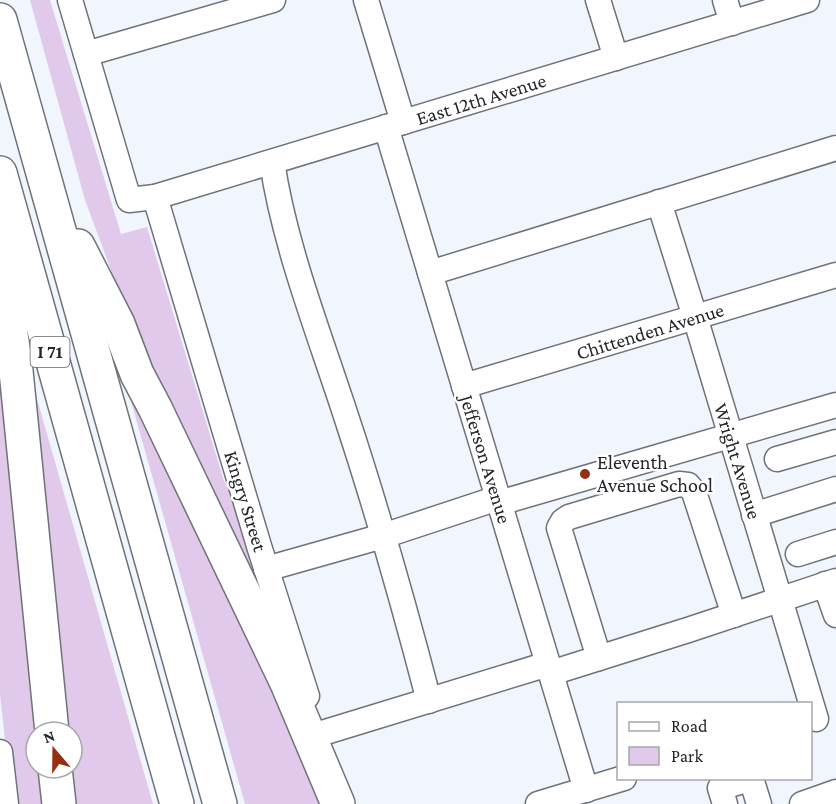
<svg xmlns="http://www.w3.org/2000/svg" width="836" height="804" font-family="'Crimson Pro',serif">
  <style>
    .green { fill: #e1c9eb }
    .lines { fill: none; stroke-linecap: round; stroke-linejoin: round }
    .minor-casing { stroke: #6e7279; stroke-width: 27 }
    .highway-casing { stroke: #6e7279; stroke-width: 36 }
    .minor { stroke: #fff; stroke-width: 24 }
    .highway { stroke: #fff; stroke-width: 33 }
    .poi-dot { fill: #962e11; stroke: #fff; stroke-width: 2 }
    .labels { text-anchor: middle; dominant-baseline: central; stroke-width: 5; stroke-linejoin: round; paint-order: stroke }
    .shield { fill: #fff; stroke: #656668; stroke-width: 1.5 }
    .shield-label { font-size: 18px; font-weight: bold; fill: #232528 }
    .street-label { font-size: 20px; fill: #232528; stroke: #fff }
    .poi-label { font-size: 20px; fill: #232528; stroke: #fff; text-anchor: start }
  </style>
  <rect width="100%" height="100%" fill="#f1f6fe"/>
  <g class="green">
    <path d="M30,0h20l71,234 26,-7 77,254 10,16 38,118 -128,-264 -29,-70 -30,-81z"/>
    <path d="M0,341l36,391v36h5l4,36h-33l-12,-110z"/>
    <path d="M123,373l205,431h-83z"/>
    <path d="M33,385l120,419h-79l-4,-36h2v-36h-6z"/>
  </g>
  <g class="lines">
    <defs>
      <g id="minor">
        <path d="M70,0l59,200 26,-3 652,-197"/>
        <path d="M366,0l37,122"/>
        <path d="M598,0l18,58"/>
        <path d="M725,0l7,23"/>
        <path d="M86,54l187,-54"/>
        <path d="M386,127l200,663"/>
        <path d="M272,162c13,86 47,171 74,254 31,94 58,189 83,285"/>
        <path d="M155,197l104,349 48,150"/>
        <path d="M659,202l36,115 121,402"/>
        <path d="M430,273l406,-125"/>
        <path d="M464,386l372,-111"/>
        <path d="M777,459l59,-17"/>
        <path d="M499,503l337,-98"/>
        <path d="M754,515l82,-26"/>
        <path d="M798,554l38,-12"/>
        <path d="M266,569l117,-33 115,-38"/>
        <path d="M825,584l11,31"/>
        <path d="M599,658l-40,-130 4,-7 6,-4 110,-33 9,1 6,7 40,123"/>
        <path d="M551,673l137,-43 148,-49"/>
        <path d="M319,734l229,-70"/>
        <path d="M0,752l6,52"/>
        <path d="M751,778l8,26"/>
        <path d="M538,804l86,-26"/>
        <path d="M725,804l-5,-16 32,-10"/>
        <path d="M802,804l34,-12"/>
      </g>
      <g id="highway">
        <path d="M0,20l220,784"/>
        <path d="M0,173l177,631"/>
        <path d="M5,231l-1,58 11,72 37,371"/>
        <path d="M78,246l40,78 19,50 18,34 132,275 51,121"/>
        <path d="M55,768l4,36"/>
      </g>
    </defs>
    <use href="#minor" class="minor-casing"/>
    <use href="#highway" class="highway-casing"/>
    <use href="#minor" class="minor"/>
    <use href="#highway" class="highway"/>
  </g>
  <circle class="poi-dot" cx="585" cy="474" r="6"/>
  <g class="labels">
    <rect class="shield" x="30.5" y="337" width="39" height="30" rx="4.5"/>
    <g class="shield-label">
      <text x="50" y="352">I 71</text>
    </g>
    <g class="street-label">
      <text transform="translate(481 99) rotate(-17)">East 12th Avenue</text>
      <text transform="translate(650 331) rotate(-17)">Chittenden Avenue</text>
      <text transform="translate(486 459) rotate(73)">Jefferson Avenue</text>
      <text transform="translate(738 461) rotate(73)">Wright Avenue</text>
      <text transform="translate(246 501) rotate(73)">Kingry Street</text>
    </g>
    <g class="poi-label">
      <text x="597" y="462">Eleventh<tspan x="597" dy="23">Avenue School</tspan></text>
    </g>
  </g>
  <rect x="617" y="702" width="195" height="78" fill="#ffffff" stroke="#a7a8a9" stroke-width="1.5"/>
  <rect x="629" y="722" width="30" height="9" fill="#ffffff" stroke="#a7a8a9" stroke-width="1.5"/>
  <text x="671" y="732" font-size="18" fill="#232528">Road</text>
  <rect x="629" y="747" width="30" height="18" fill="#e1c9eb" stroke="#a7a8a9" stroke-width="1.5"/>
  <text x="671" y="762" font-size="18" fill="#232528">Park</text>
  <g transform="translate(54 750) rotate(340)"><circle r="28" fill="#ffffff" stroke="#a7a8a9" stroke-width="1.5"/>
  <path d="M0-4.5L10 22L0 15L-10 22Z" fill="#962e11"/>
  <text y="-9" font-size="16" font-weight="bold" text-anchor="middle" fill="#232528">N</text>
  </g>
</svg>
